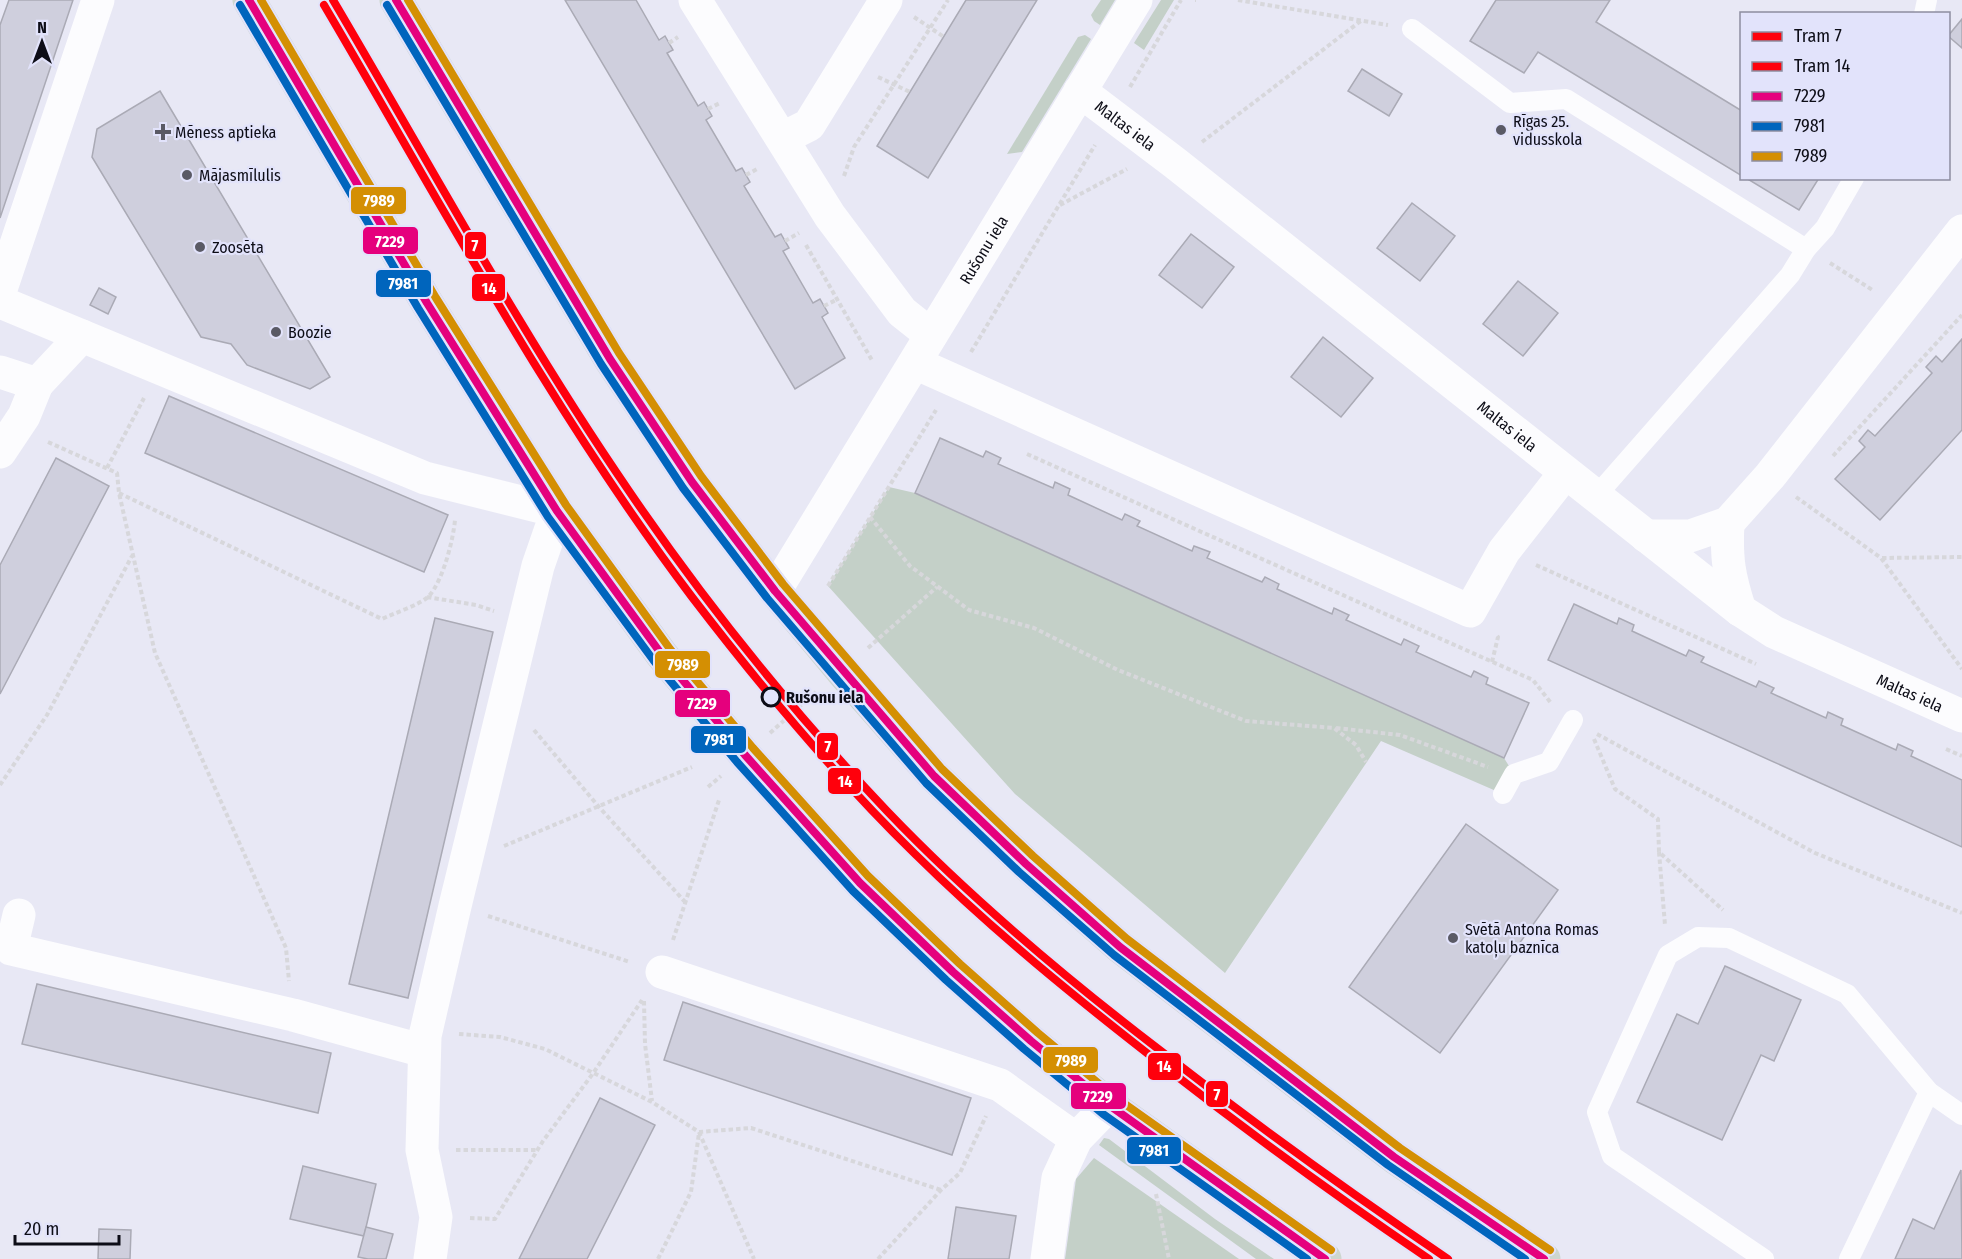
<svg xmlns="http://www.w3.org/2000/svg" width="1962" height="1259" font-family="'Fira Sans Condensed',sans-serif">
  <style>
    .green { fill: #c4d0c8 }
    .building { fill: #cfcfdd; stroke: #aaaab5; stroke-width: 1.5 }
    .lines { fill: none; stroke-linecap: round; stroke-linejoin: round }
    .path { stroke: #d7d7db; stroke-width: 4; stroke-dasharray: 4.5 3; stroke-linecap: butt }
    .lane { stroke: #fcfcfe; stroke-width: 20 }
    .street { stroke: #fcfcfe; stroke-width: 33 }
    .secondary { stroke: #fcfcfe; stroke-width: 33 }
    .highway { stroke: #cdd6cf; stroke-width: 33 }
    .bus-1-casing { stroke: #e2e3fb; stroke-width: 12 }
    .bus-2-casing { stroke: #e2e3fb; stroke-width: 12 }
    .bus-3-casing { stroke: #e2e3fb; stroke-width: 12 }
    .bus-1 { stroke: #e5007d; stroke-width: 8 }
    .bus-2 { stroke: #0065bd; stroke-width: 8 }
    .bus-3 { stroke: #d48f03; stroke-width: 8 }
    .tram-1-casing { stroke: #e2e3fb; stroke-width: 12 }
    .tram-2-casing { stroke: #e2e3fb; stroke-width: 12 }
    .tram-1 { stroke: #ff000c; stroke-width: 8 }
    .tram-2 { stroke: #ff000c; stroke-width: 8 }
    .poi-dot { fill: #5a5a65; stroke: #e2e3fb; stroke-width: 2 }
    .stop-dot { fill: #e2e3fb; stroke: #0d0d17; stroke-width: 3 }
    .labels { text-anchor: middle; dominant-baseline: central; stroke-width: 4.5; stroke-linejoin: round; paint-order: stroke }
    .poi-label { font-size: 16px; fill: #0d0d17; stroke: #e2e3fb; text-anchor: start }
    .street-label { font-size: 16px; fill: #0d0d17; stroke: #e2e3fb }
    .stop-label { font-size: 16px; font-weight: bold; fill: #0d0d17; stroke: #e2e3fb; text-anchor: start }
    .line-badge { stroke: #e2e3fb; stroke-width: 2 }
    .badge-label { font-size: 16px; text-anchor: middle; font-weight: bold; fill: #fff }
  </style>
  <rect width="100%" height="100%" fill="#e8e8f5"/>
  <g class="green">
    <path d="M1101,0h14l-15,25 -6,-4 -3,-6z"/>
    <path d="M1161,0h13l-30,50 -10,-7z"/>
    <path d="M1085,35l6,4 -69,113 -15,2 71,-117z"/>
    <path d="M889,487l26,6 589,265 10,16 -11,20 -122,-53 -156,232 -210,-179 -187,-208z"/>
    <path d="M1104,1138l5,1 106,80 59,40h-18l-157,-114z"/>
    <path d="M1094,1158l145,101h-174l11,-80z"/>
  </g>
  <g class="building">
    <path d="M9,0h64l-73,218v-193z"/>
    <path d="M565,0h71l23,40 6,-4 8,14 -6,3 31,53 6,-4 8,14 -6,4 30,51 6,-3 8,14 -6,4 31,51 6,-3 8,14 -6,3 30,52 7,-4 8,14 -6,4 23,41 -50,31z"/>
    <path d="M966,0h71l-109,178 -51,-32z"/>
    <path d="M1496,0h114l-14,22 146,89v65l-204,-124 -14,21 -54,-32z"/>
    <path d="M1962,19v29l-14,-12z"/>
    <path d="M1362,69l40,25 -13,22 -41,-25z"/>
    <path d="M160,91l170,286 -20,12 -63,-24 -16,-21 -30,-7 -109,-180 5,-28z"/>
    <path d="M1746,178h73l-20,32z"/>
    <path d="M1412,203l43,33 -35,45 -43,-33z"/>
    <path d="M1191,234l43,33 -32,41 -43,-33z"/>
    <path d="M1518,281l40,32 -35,43 -40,-32z"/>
    <path d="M99,288l17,9 -8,17 -18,-9z"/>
    <path d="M1323,337l50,41 -32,39 -50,-40z"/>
    <path d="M1962,339v91l-82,90 -45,-41 30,-32 -6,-6 9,-11 7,6 57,-63 -6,-6 10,-11 6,6z"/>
    <path d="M169,396l279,119 -24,57 -279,-119z"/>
    <path d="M940,438l43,19 3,-6 15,7 -3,6 55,24 2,-6 15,7 -2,6 54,25 3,-6 15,7 -3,5 55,25 2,-5 16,6 -3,6 55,24 3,-5 14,7 -2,5 55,25 2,-6 15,7 -3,5 55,25 3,-6 15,7 -3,6 55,25 3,-6 14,7 -2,6 43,19 -25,55 -589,-265z"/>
    <path d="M56,458l53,28 -109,208v-129z"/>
    <path d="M1574,604l43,20 2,-6 15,7 -2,6 54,25 3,-6 15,7 -3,5 55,25 3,-6 15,7 -3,5 55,25 2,-6 15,7 -2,6 55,25 2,-6 15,7 -2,5 51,24v67l-414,-187z"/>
    <path d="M435,618l58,14 -85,366 -59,-14z"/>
    <path d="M1466,824l92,66 -118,163 -91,-66z"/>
    <path d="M1725,966l76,34 -27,61 -13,-6 -39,85 -85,-38 40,-88 21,10z"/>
    <path d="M37,984l294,69 -13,60 -296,-69z"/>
    <path d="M683,1002l288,96 -19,57 -288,-95z"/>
    <path d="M600,1098l55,27 -68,134h-68z"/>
    <path d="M303,1166l73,18 -12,52 -74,-17z"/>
    <path d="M1961,1170l1,89h-67l18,-40 21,10z"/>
    <path d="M956,1207l60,9 -7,43h-61z"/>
    <path d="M366,1227l27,7 -7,25h-18l-10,-2z"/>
    <path d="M99,1229l32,1 -1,29h-32z"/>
  </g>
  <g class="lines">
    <g class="path">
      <path d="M1195,0h1"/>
      <path d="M1238,0l150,25"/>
      <path d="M914,17l30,20"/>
      <path d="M669,43l9,-6"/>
      <path d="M878,77l32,15"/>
      <path d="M1130,87l51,-87"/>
      <path d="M708,109l12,-6"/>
      <path d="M1202,142l160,-122"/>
      <path d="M746,175l13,-7"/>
      <path d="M844,176l10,-29 94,-147"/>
      <path d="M1060,205l67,-36"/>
      <path d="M785,241l14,-8"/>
      <path d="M806,245l67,117"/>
      <path d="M1830,263l44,28"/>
      <path d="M824,306l14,-7"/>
      <path d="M971,352l124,-207"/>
      <path d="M48,442l69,31 2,20 36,160 131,295 3,33"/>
      <path d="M1027,454l506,226 18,23"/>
      <path d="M1833,456l129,-141"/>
      <path d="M107,468l37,-70"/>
      <path d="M119,493l263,126c12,-6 38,-14 47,-23 14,-16 24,-55 26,-76"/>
      <path d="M1796,497l85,61 81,111"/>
      <path d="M870,517l40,49 59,44 65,18 84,42 128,51 88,7 22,17 10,17"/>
      <path d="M1882,558l80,-1"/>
      <path d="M1536,565l220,99"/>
      <path d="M828,586l108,-176"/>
      <path d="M427,597l49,8 18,6"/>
      <path d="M868,648l69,-61"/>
      <path d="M1492,662l6,-25 -3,-3"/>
      <path d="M1336,728l64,7 88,32"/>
      <path d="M534,730l65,77 87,96"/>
      <path d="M770,733l46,-41"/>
      <path d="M1597,734l218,119 147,60"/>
      <path d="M1594,739l21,50 43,30 1,33 64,58"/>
      <path d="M1946,749l16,7"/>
      <path d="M0,785l47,-70 85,-159"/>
      <path d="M708,787l13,-11"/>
      <path d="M504,846l188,-79"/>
      <path d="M1659,852l6,73"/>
      <path d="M488,916l142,46"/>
      <path d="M673,940l46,-140"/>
      <path d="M644,1001l1,43 7,57"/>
      <path d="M459,1034l41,3 45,12 107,53 47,30 52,-4 190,62"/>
      <path d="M699,1132l55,127"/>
      <path d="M456,1150h82"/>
      <path d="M1156,1194l13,65"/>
      <path d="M470,1218l25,1 48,-78 51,-69 48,-72"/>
      <path d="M658,1259l33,-67 8,-59"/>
      <path d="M878,1259l63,-69 19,-17 26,-57"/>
    </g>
    <g class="lane">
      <path d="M1924,14l3,-14"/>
      <path d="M1412,29l98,74 56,-4 240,150"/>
      <path d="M1597,495l193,-220 16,-26 19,-21 29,-50"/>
      <path d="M1503,794l11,-20 35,-12 24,-42"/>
      <path d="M1764,1259l-152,-103 -15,-44 71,-157 30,-18 31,1 118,56 82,98 33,23"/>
      <path d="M1849,1259l80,-167"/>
    </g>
    <g class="street">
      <path d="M695,0l135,216 72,96 29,23"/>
      <path id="s1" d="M1080,91l95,72 565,447 34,22 188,84"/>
      <path d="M783,138l26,-13 77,-125"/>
      <path d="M0,292l98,-292"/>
      <path d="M0,302l82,34"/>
      <path d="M915,363l555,248 34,-60 61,-78"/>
      <path d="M0,372l37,12 45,-48 343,142 132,33 -19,55 -83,340 -30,130 -3,114 14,67 -6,42"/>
      <path d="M0,452l24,-36 13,-32"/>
      <path d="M1728,523c-2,36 1,53 12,87"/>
      <path d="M1646,536h44l38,-13 42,-47 192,-245"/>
      <path d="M19,915l-8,34 282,66 131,36"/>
      <path d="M662,972l338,113 76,54"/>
      <path d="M1047,1259l11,-81 18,-39 33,-34"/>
    </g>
    <path class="secondary" id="s2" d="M775,591l361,-591"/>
    <g class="highway">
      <path d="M249,0l178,303 130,208 105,144 83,100 115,128 93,89 78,69 78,64 216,154"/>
      <path d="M396,0l214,359 82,123 83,109 66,79 93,106 92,88 94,83 274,210 150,102"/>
    </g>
    <defs>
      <g id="bus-1">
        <path d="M249,0l178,303 130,208 105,144 83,100 115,128 93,89 78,69 78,64 216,154"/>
        <path d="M396,0l214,359 82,123 83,109 159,185 92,88 94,83 274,210 150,102"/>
      </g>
      <g id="bus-2">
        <path d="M240,5l178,303 130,209 106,144 83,101 116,129 93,89 78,69 79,65 204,145"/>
        <path d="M387,5l214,359 82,124 84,110 159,185 93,89 95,83 274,210 137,94"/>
      </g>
      <g id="bus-3">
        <path d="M261,0l175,298 130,207 104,144 83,99 115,128 92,88 78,69 77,64 216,153"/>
        <path d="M408,0l211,353 82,123 82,108 159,185 91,87 94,83 273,209 150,102"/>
      </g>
    </defs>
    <use href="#bus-1" class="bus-1-casing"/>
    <use href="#bus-2" class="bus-2-casing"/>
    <use href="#bus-3" class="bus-3-casing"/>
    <use href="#bus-1" class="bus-1"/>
    <use href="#bus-2" class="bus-2"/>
    <use href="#bus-3" class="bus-3"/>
    <defs>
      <path id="tram-1" d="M333,0c97,164 188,334 296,491 77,113 164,221 258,320 83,87 175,164 270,237 95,74 192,144 291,211"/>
      <path id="tram-2" d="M324,5c118,200 228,407 368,592 69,90 142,178 223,257 77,76 161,144 246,210 87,68 176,133 268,195"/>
    </defs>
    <use href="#tram-1" class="tram-1-casing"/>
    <use href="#tram-2" class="tram-2-casing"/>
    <use href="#tram-1" class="tram-1"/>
    <use href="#tram-2" class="tram-2"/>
  </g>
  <g class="poi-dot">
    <circle cx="1501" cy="130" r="6"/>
    <path d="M160 123h6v6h6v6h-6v6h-6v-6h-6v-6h6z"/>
    <circle cx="187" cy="175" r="6"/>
    <circle cx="200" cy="247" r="6"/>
    <circle cx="276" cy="332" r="6"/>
    <circle cx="1453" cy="938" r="6"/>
  </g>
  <circle class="stop-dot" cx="771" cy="697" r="9"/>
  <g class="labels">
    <g class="poi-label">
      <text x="1513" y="121">Rīgas 25.<tspan x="1513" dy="18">vidusskola</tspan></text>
      <text x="175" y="132">Mēness aptieka</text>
      <text x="199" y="175">Mājasmīlulis</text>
      <text x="212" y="247">Zoosēta</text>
      <text x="288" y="332">Boozie</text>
      <text x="1465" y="929">Svētā Antona Romas<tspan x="1465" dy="18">katoļu baznīca</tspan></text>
    </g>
    <g class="street-label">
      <text stroke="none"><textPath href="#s1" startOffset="57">Maltas iela</textPath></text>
      <text stroke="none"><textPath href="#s2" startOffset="400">Rušonu iela</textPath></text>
      <text stroke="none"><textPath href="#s1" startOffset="543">Maltas iela</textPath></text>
      <text stroke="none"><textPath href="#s1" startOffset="1029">Maltas iela</textPath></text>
    </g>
    <g class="stop-label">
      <text x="786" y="697">Rušonu iela</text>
    </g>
  </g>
  <g class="line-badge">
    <rect x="350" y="186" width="57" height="29" rx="6" fill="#d48f03"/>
    <rect x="362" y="226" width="57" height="29" rx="6" fill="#e5007d"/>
    <rect x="464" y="231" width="23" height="29" rx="6" fill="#ff000c"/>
    <rect x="375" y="269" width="57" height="29" rx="6" fill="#0065bd"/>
    <rect x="471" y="273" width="35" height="29" rx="6" fill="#ff000c"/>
    <rect x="654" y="650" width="57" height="29" rx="6" fill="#d48f03"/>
    <rect x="674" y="689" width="57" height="29" rx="6" fill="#e5007d"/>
    <rect x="690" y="725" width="57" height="29" rx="6" fill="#0065bd"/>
    <rect x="816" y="732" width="23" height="29" rx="6" fill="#ff000c"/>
    <rect x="827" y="767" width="35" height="28" rx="6" fill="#ff000c"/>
    <rect x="1042" y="1046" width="57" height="28" rx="6" fill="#d48f03"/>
    <rect x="1147" y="1052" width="35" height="29" rx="6" fill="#ff000c"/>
    <rect x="1205" y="1080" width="24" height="28" rx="6" fill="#ff000c"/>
    <rect x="1070" y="1082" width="57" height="28" rx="6" fill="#e5007d"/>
    <rect x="1126" y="1136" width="56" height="29" rx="6" fill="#0065bd"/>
  </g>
  <g class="badge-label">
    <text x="379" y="206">7989</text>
    <text x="390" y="247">7229</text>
    <text x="475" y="251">7</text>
    <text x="403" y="289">7981</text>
    <text x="489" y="294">14</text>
    <text x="683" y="670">7989</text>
    <text x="702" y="709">7229</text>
    <text x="719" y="745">7981</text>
    <text x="828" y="752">7</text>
    <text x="845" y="787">14</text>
    <text x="1071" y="1066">7989</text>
    <text x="1164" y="1072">14</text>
    <text x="1217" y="1100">7</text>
    <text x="1098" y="1102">7229</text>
    <text x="1154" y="1156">7981</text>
  </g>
  <rect x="1740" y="12" width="210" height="168" fill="#e2e3fb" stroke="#8d8da0" stroke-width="1.5"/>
  <rect x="1752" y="32" width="30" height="9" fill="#ff000c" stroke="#8d8da0" stroke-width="1.5"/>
  <text x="1794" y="42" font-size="18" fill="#0d0d17">Tram 7</text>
  <rect x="1752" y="62" width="30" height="9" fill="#ff000c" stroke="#8d8da0" stroke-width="1.5"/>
  <text x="1794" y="72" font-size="18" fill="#0d0d17">Tram 14</text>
  <rect x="1752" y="92" width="30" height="9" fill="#e5007d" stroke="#8d8da0" stroke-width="1.5"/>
  <text x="1794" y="102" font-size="18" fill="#0d0d17">7229</text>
  <rect x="1752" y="122" width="30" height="9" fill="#0065bd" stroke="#8d8da0" stroke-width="1.5"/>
  <text x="1794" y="132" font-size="18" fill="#0d0d17">7981</text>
  <rect x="1752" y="152" width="30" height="9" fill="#d48f03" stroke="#8d8da0" stroke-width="1.5"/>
  <text x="1794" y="162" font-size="18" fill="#0d0d17">7989</text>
  <g transform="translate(42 42)" stroke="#e2e3fb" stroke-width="4.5" paint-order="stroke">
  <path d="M0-4.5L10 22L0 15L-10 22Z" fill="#0d0d17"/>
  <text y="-9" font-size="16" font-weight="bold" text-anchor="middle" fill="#0d0d17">N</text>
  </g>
  <path d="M15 1235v9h104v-9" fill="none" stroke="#0d0d17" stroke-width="3"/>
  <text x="24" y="1235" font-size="18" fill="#0d0d17" stroke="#e2e3fb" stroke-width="4.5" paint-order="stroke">20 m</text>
</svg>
